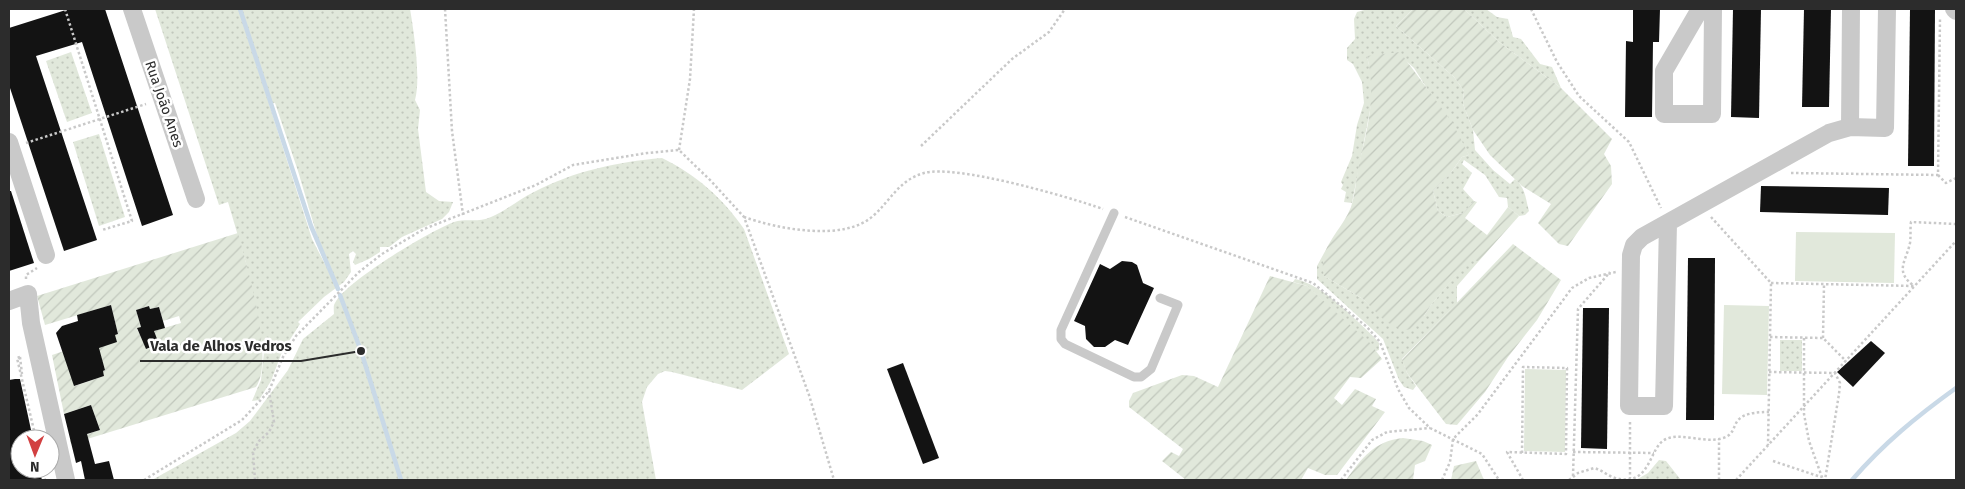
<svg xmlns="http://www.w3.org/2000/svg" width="1965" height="489" font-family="'Fira Sans',sans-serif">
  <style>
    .grass { fill: url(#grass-dots); fill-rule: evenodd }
    .garden { fill: url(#garden-furrows); fill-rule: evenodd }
    .pitch { fill: #e1e8db }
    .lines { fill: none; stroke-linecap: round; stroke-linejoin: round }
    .stream { stroke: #c9d9e7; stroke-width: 4.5 }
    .building { fill: #131313 }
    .path { stroke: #c9c9c9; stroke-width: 2.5; stroke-dasharray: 2.5 2.5; stroke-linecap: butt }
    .lane { stroke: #c9c9c9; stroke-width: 9 }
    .street { stroke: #c9c9c9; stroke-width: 18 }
    .labels { text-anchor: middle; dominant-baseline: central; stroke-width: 5; stroke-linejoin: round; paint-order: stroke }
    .street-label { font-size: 14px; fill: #2c2c2c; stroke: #fff }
    .leader { fill: none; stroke: #2c2c2c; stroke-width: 2 }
    .callout-dot { fill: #2c2c2c; stroke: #fff; stroke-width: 2 }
    .callout-label { font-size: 15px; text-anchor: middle; font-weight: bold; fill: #2c2c2c; stroke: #fff; stroke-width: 5; stroke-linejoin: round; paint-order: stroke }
  </style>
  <defs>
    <pattern id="grass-dots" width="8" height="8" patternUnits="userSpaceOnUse" patternTransform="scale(1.25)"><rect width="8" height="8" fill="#e1e8db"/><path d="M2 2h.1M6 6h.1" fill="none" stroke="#c1c7bc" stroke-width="1.8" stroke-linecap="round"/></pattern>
    <pattern id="garden-furrows" width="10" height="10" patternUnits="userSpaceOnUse" patternTransform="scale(1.25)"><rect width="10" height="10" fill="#e1e8db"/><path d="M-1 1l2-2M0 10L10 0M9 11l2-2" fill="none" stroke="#c1c7bc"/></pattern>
  </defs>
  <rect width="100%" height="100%" fill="#fff"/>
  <g class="grass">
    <path d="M155,9h255c4,23 11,70 5,91l5,10 -2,19 8,63 13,9 14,1 -4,10 -7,7 -40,18 -13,10h-9v5l-11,7 -14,6 -2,-3 3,-8 -3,-3 -4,3 2,18 -7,10 -20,15 -26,25 2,2 -18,28 -11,29 -12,19 -7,1 9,-21 3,-28 -18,-89 -18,-61 -9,3zM275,103l23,68 28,95 -14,-27 -43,-135z"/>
    <path d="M1368,9h45l-17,17 58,51 10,14 -1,13 10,26 2,20 18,20 17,14 5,-5c11,10 10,18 14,32l-4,4 -6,1 -11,-9 -1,-9 -8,-1 -14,-22 -21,-15 -2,4 10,9 -9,16 11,12 -11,12 -16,4 -9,-6 -5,-20 17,-17 12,-17 7,-2 -55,-87 -10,-9 -37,-3 5,23v21l-20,103 -8,-1 2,-10 -5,-3 2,-4 -2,-3 11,-26 5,-31 7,-22 -2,-21 -9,-18 -6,-4v-12l8,-9 -1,-20 3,-7z"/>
    <path d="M1464,9h22l11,8 11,2 5,18 8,2 19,25 12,3 9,21 -62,-46z"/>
    <path d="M71,52l21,61 -25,9 -21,-61z"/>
    <path d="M99,134l26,83 -26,9 -26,-84z"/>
    <path d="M662,158c34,17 60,39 82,71l45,125 -47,36 -70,-18 -7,-1 -7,3 -11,13 -5,15 14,78h-504l84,-47 14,-12 38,-51 15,-31 31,-25c0,-3 -1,-9 1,-11 11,-22 95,-72 119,-81 12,-4 25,1 37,-5 15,-6 28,-18 43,-25 40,-21 83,-30 128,-34z"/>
    <path d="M1329,244l-4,11 -1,21 39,23 12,11 49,6 7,-11 40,-49 7,6 -21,24v17l-55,56 5,14 9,13 -3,4 -9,-3 -5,-7 -16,-41 -66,-60v-13z"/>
    <path d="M1295,279c27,5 59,39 79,58l5,6v7l-3,1 -69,-65 -14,-4z"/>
    <rect x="1780" y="340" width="22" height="31"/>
    <path d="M1659,460l7,1 15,19h-45l12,-7z"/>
  </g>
  <g class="garden">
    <path d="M1413,9h51l35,33 62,46 51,51 -8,15 7,12 1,18 -44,62 -9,-2 -21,-21 13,-19 -29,-18 -32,-31 -17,-25 -10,-26 1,-13 -10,-14 -58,-51z"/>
    <path d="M1400,52l52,70 17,33 -7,2 -12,17 -17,17 5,20 9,6 16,-4 11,-12 3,1 -12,16 22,17 21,-28 11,9 -41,46 -7,-5 -40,48 -7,11 -12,13 -7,1 -19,-8 -23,-23 -39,-23c-7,-29 18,-45 27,-69 4,-12 5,-26 7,-38 9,-41 19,-70 9,-113z"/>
    <path d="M238,233c9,34 37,126 18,154l-185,57 -1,-4 30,-10 -9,-25 -27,9 -12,-59 12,-4 11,35 29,-10 -1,-5 2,-1 -7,-23 -4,-5 24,-8 -7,-29 -66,20 -8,-29zM149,306l1,3 9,-2 4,14 16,-5 2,7 -27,8 5,13 -12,5 -10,-20 4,-2 -5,-17z"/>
    <path d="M1513,244l48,36 -24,40 -29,37 -23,35 -28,33 -11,-1 -39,-51 -5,-13z"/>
    <path d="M1270,276l37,10 63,57 12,16 -21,19 -11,-1 -16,21 8,7 13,-16 21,10 -4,7 13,6 -48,63h-12l-17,-7 -7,12h-115l-24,-19 9,-9 8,4 4,-7 -54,-42v-6l4,-8 49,-18 12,1 24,11z"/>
    <path d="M1403,438l20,3 9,4 -7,16 -10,4 -2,15h-67c16,-22 28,-39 57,-42z"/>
    <path d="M1476,461l8,19h-33l3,-14z"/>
  </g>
  <g class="pitch">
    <path d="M1796,232l99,1 -1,50 -99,-2z"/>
    <path d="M1724,305l45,1 -2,89 -45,-1z"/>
    <path d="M1525,369l41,1 -1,82 -41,-1z"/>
  </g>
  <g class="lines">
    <g class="stream">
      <path d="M240,9l71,217 27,63"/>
      <path d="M340,295l21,56 40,129"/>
      <path d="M1852,480c32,-37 64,-63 104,-92"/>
    </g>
  </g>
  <g class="building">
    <path d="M69,9h36l68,206 -31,11 -60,-184 -46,14 61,184 -33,11 -55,-166v-57z"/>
    <path d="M1633,9h27l-1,33h-6l-1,75h-27l1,-76 7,1z"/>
    <path d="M1733,9h28l-2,109 -28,-1z"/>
    <path d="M1804,9h27l-2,98h-27z"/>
    <path d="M1910,9h25l-1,157h-26z"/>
    <path d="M1761,186l128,2 -1,27 -128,-3z"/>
    <path d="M9,191h2l23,72 -25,8z"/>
    <path d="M1688,258h27l-1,162h-28z"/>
    <path d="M1122,261l10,1 5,3 6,18 11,5 -26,57 -13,-5 -10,7h-11l-8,-8 -1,-13 -11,-5 26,-57 10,5z"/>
    <path d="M111,305l7,29 -3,1 2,7 -18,6 6,22 -2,1 1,5 -30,10 -18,-53 6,-7 16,-5 -1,-6z"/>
    <path d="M149,306l1,3 9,-2 6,21 -11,3 5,13 -13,5 -9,-21 4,-1 -5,-17z"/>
    <path d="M1583,308h26l-2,141 -26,-1z"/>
    <path d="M1871,341l14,12 -32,34 -16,-15z"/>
    <path d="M903,363l36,95 -16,6 -36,-95z"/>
    <path d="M15,379h5l13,60h-13v30h19l3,11h-33v-100z"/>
    <path d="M91,405l9,25 -13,4 8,30 14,-3 5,19h-29l-4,-19 -5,2 -12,-49z"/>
  </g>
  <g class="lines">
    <g class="path">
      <path d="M65,9l67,212 -30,9"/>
      <path d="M445,9l7,122 11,84"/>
      <path d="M1531,9l26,53 22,34 50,46 32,66"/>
      <path d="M26,143l120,-39"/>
      <path d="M921,146l91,-87 37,-27 16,-23"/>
      <path d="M679,150l11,-71 4,-70"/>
      <path d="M1791,173l147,2 2,-157"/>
      <path d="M1938,175l8,8 10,-5"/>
      <path d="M744,217c34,12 100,25 129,-1 18,-16 26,-36 51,-43 32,-9 145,24 179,36"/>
      <path d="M1125,217l188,66 54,44 13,15 18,47 11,19 21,20 52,26 17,26"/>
      <path d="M1711,217l60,66 -3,162"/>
      <path d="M26,279v-4l11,-7"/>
      <path d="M1771,283l143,3c-20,-15 -8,-24 -4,-43 1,-7 0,-14 1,-21l45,2"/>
      <path d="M1770,337l53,1 23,23"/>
      <path d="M1804,338v76l5,27 14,39"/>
      <path d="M1823,338l1,-53"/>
      <path d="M20,357l-3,1 19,81"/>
      <path d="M20,357l2,17"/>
      <path d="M1769,372l66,1 5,10 -1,11 -14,86"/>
      <path d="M1630,422v56"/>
      <path d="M1573,452l81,1"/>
      <path d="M1522,453l1,-86 44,1 -1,86 -59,-2 16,28"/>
      <path d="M1773,461l48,16"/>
      <path d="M42,469l3,11"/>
      <path d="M1573,476l5,-167 32,-37"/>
      <path d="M144,480l98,-60 27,-29 14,-34 13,-21 63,-64 23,-18 42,-25 112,-44 37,-20 74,-12 32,-3 32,31 33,36 65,178 25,85"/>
      <path d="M255,480l-2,-28 6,-11 10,-9 5,-10 -5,-31"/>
      <path d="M1341,480l31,-40 15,-8 43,-4"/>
      <path d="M1442,480l8,-18 3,-23 25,-25 94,-126 17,-10 27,-6"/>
      <path d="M1569,480l9,-7 16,-5c8,2 14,8 21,10 37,10 33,-31 51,-39 16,-7 38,5 57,-1 20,-6 0,-26 46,-26"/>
      <path d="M1719,480v-41"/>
      <path d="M1736,480l220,-239"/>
    </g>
    <path class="lane" d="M1114,213l-53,117v9l4,5 69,33h7l10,-8 27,-64 -18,-7"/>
    <g class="street">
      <path d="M132,9l64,190"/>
      <path d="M1700,9l-36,62v43h48l1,-105"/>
      <path d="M1954,9l2,2"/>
      <path d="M1850,127l1,-118"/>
      <path d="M9,142l37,113"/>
      <path d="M1668,223l-4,183h-35l2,-151 3,-10 8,-8 187,-104 21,-6 35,1 2,-119"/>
      <path d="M9,301l19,-7 3,29 35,157"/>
    </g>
  </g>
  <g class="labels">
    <g class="street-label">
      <text transform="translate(164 104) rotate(71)">Rua João Anes</text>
    </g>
  </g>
  <path class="leader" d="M361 351L301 361H140"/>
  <circle class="callout-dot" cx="361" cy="351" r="5"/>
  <g class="callout-label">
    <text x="221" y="351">Vala de Alhos Vedros</text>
  </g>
  <rect width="1965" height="489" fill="none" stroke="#2c2c2c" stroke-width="20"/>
  <g transform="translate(35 454) rotate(181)"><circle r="24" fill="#ffffff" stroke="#ababab"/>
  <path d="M0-4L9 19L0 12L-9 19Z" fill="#d24041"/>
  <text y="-8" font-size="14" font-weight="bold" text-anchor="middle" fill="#2c2c2c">N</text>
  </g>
</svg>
